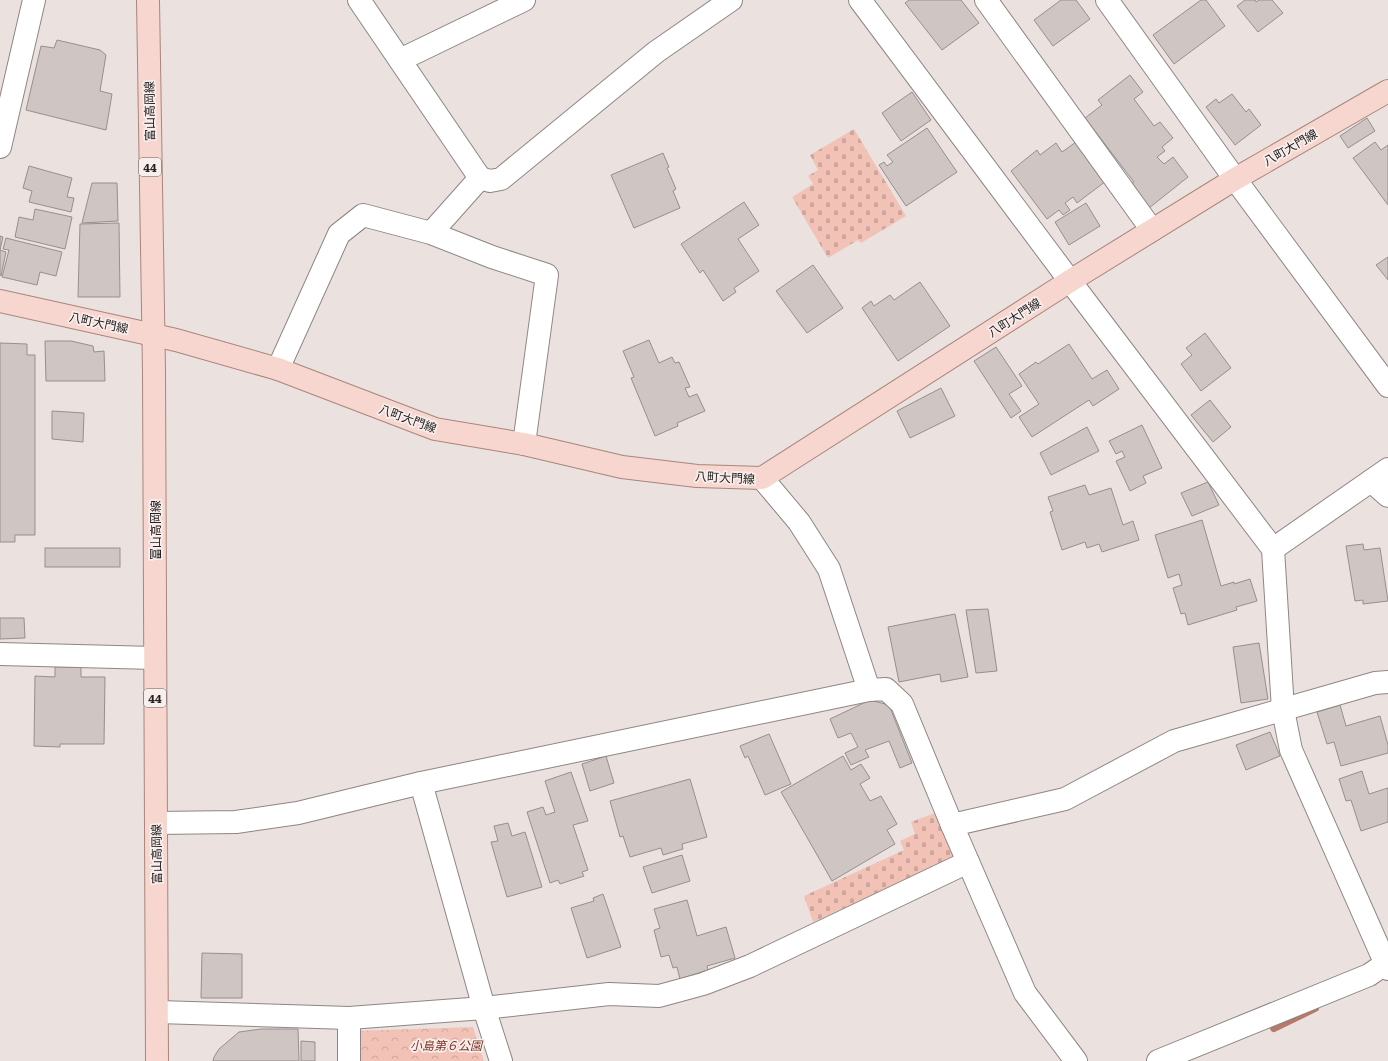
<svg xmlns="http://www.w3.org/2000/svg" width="1388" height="1061" font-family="Literata,'Noto Sans JP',serif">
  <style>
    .cemetery { fill: url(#cemetery-stones) }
    .park { fill: url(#park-crowns) }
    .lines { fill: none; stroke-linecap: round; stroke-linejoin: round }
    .stream { stroke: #b6796a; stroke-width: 8 }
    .building { fill: #cfc6c4; stroke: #978f8d }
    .minor-casing { stroke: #8e8684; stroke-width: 24 }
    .major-casing { stroke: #a9857c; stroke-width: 24 }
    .minor { stroke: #fff; stroke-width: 22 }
    .major { stroke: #f6d6ce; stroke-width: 22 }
    .labels { text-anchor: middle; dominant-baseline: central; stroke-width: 3.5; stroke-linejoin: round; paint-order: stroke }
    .shield { fill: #f8efed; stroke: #645f5e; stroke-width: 1 }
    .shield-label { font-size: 11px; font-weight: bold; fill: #242120 }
    .street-label { font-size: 12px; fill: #242120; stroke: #f8efed }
    .park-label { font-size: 12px; font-style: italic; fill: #7e3221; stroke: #f8efed }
  </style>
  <defs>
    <pattern id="cemetery-stones" width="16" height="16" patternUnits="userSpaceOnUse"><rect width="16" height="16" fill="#f2c2b7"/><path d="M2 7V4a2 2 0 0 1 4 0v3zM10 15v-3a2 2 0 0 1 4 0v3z" fill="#cfa69d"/></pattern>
    <pattern id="park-crowns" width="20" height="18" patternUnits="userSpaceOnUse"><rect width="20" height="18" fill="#f2c2b7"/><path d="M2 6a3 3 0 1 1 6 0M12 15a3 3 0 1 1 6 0" fill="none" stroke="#cfa69d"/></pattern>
  </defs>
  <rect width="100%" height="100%" fill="#ebe2df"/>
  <g class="cemetery">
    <path d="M854,129l52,87 -45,27 -3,-3 -30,18 -36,-61 21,-13 -5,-8 10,-6 -8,-15z"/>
    <path d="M935,813l19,45 -141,64 -9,-26 100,-46 -4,-9 15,-7 -4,-12z"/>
  </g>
  <path class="park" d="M473,1027l11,34h-129l-1,-30z"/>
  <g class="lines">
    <path class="stream" d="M1274,1028l41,-20"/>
  </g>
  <g class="building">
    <path d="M909,0h52l18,23 -37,27 -37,-47z"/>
    <path d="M1061,0h15l14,19 -37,27 -19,-26z"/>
    <path d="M1201,0h5l19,26 -51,38 -21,-29z"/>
    <path d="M1245,0h10l1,2 3,-2h13l11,13 -25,19 -21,-26z"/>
    <path d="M57,40l43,10 6,5 -6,36 12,3 -6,36 -80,-20 15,-64 13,2z"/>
    <path d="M1130,75l13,17 -9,7 20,27 6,-4 13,16 -11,9 3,4 -8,6 7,7 9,-7 15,20 -39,31 -18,-24 3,-2 -49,-64 17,-13 -4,-5z"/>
    <path d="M912,92l19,28 -30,21 -19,-28z"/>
    <path d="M1232,94l14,18 3,-3 12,16 -26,20 -29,-38 10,-8 3,4z"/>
    <path d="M1367,118l8,13 -27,17 -8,-12z"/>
    <path d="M927,128l30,44 -51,34 -27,-41 5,-3 3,4 6,-4 -6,-7z"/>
    <path d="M1076,142l30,39 -29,22 -4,-6 -8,6 5,7 -7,5 -4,-5 -12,9 -36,-48 26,-21 3,5 16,-12 6,9z"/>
    <path d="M1375,142l6,8 7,-5v60l-35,-47z"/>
    <path d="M663,153l6,14 -2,1 9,21 -3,2 7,17 -46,20 -23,-53z"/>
    <path d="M29,166l43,12 -5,19 7,1 -3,14 -42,-10 3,-11 -9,-3z"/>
    <path d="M92,183h25l1,38 -36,2z"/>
    <path d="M744,202l15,23 -21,14 21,32 -25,17 2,4 -13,9 -20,-31 -3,3 -19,-29z"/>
    <path d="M1086,203l14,23 -31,19 -14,-23z"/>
    <path d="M35,209l37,8 -7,32 -50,-12 4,-20 14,3z"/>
    <path d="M119,223l1,74h-42l2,-73z"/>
    <path d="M0,236l3,1 -3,13 6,2 -5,24 -1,-1z"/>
    <path d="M6,238l56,14 -6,24 -16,-4 -3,13 -35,-8 7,-27 -6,-1z"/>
    <path d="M1388,257v23l-12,-15z"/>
    <path d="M813,265l30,43 -36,25 -31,-42z"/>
    <path d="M920,282l30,44 -52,35 -36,-53 9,-7 3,5 16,-11 4,5z"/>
    <path d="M1205,333l26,35 -30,23 -20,-27 11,-9 -6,-7z"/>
    <path d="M649,340l10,23 13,-6 3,6 4,-1 11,25 -5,1 4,9 8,-3 8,17 -28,12 1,3 -23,10 -24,-58 3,-1 -11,-26z"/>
    <path d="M45,341h26l22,5 1,6 10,-1 1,30h-59z"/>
    <path d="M0,343l27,1v11h8v180h-20v7h-15z"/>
    <path d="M1069,344l23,35 15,-9 12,19 -26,17 -4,-6 -57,37 -13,-20 20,-13 -20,-30 17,-12 2,2z"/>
    <path d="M996,347l26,39 -13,8 12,17 -10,7 -37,-57z"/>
    <path d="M941,388l14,28 -45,22 -13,-27z"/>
    <path d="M1210,400l21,27 -18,15 -22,-27z"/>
    <path d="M52,411l32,2 -1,29 -31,-3z"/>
    <path d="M1142,425l20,43 -19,8 3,7 -16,8 -14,-30 9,-4 -3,-6 -6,3 -7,-13z"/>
    <path d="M1087,427l12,24 -48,24 -11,-22z"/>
    <path d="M1208,482l11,23 -27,11 -11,-23z"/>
    <path d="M1085,485l4,10 22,-7 12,37 10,-4 6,19 -37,12 -3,-8 -12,4 -2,-6 -23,8 -12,-38 3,-1 -5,-14z"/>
    <path d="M1202,520l19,66 13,-4v2l16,-5 7,22 -21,6 1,3 -49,15 -3,-12 -4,1 -8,-26 9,-3 -3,-11 -11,4 -13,-43z"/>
    <path d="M1363,544l1,6 16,-2 8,53 -25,3v-4l-8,1 -9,-55z"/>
    <rect x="45" y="548" width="75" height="19"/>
    <path d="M988,609l9,62 -21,2 -10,-63z"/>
    <path d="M955,614l13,63 -27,5 -1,-8 -41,8 -11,-55z"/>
    <path d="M0,618h24l1,20 -25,1z"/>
    <path d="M1259,643l9,56 -27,4 -8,-56z"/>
    <path d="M55,667h26v10h24l-1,67h-44v3l-26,-1 1,-70 20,1z"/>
    <path d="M870,700l19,5 23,58 -12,5 -11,-27 -24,9 4,7 -18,8 -6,-12 13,-6 -7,-14 -13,5 -8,-19z"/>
    <path d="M1340,705l6,21 34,-10 8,29v8l-47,13 -7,-24 -7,2 -10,-32z"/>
    <path d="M1270,732l10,24 -34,14 -10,-25z"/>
    <path d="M769,734l22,50 -26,11 -17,-39 -3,2 -5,-12z"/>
    <path d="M606,756l8,27 -24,8 -8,-27z"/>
    <path d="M843,756l8,14 10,-6 9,14 -10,6 10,17 11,-5 16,28 -10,6 8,14 -63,37 -51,-89z"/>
    <path d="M1362,771l7,23 19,-6v34l-27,9 -10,-31 -5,1 -7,-22z"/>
    <path d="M571,772l17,49 -15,4 15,45 -6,2 2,4 -24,8 -2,-4 -8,3 -23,-71 16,-5 3,8 9,-3 -10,-31z"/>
    <path d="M690,779l17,58 -25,7 1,5 -20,6 -2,-7 -31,9 -7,-21 -3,1 -10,-36z"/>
    <path d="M508,823l4,13 13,-4 17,55 -35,10 -16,-55 7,-1 -4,-15z"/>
    <path d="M682,855l8,26 -38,12 -9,-26z"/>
    <path d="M603,894l18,53 -34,11 -16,-50 23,-7 -1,-3z"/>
    <path d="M687,900l10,36 29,-9 9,31 -28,8 1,4 -28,9 -3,-12 -4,1 -4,-13 -8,2 -7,-27 6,-2 -6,-19z"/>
    <path d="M202,953l40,1v44h-41z"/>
    <path d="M261,1029h37l1,32h-86l1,-4 5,-8 20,-17z"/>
    <path d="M301,1041l14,1v19h-14z"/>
  </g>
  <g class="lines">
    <defs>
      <g id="minor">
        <path d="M359,0l121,178 -49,55"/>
        <path d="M860,0l210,281 203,268 10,161 8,40 97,219"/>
        <path d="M986,0l166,230"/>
        <path d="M1107,0l128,179 153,207"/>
        <path d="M400,60l124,-60"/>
        <path d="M0,147l34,-147"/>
        <path d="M480,178l10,3 11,-2 155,-127 75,-52"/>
        <path d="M278,369l61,-135 24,-19 68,18 61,24 55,18 -23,169"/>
        <path d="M762,478l37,44 30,47 40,121"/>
        <path d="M1371,481l17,15"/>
        <path d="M1273,549l115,-80"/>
        <path d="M0,654l155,4"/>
        <path d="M421,783l63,225 17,53"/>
        <path d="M156,823l80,-1 62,-9 123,-30 448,-93 17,-1 16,15 50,121 73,168 51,68"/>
        <path d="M952,825l113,-26 109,-58 201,-58 13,-1"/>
        <path d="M158,1012l191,6 135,-10 125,-14 50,2 44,-12 47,-18 218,-104"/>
        <path d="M349,1061v-43"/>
        <path d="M1158,1061l211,-86 19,-13"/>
      </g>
      <g id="major">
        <path d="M148,0l6,371 3,690"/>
        <path d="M0,301l176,39 102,29 157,60 89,15 98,23 75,9 65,2 308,-197 165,-102 153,-88"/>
      </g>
    </defs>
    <use href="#minor" class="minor-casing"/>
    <use href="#major" class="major-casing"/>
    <use href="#minor" class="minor"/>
    <use href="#major" class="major"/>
  </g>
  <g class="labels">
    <g class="shield">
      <rect x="139" y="158" width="22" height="18" rx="3"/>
      <rect x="144" y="689" width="22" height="18" rx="3"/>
    </g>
    <g class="shield-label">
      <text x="150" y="167">44</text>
      <text x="155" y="698">44</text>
    </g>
    <g class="street-label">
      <text transform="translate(149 111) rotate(-91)">富山高岡線</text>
      <text transform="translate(1290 147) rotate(-30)">八町大門線</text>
      <text transform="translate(1014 317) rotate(-33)">八町大門線</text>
      <text transform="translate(99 322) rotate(12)">八町大門線</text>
      <text transform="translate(408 418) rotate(20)">八町大門線</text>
      <text transform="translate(725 477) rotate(3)">八町大門線</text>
      <text transform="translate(155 530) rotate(-90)">富山高岡線</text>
      <text transform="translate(156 854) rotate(-91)">富山高岡線</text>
    </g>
    <g class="park-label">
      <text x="446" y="1045">小島第６公園</text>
    </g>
  </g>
</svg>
